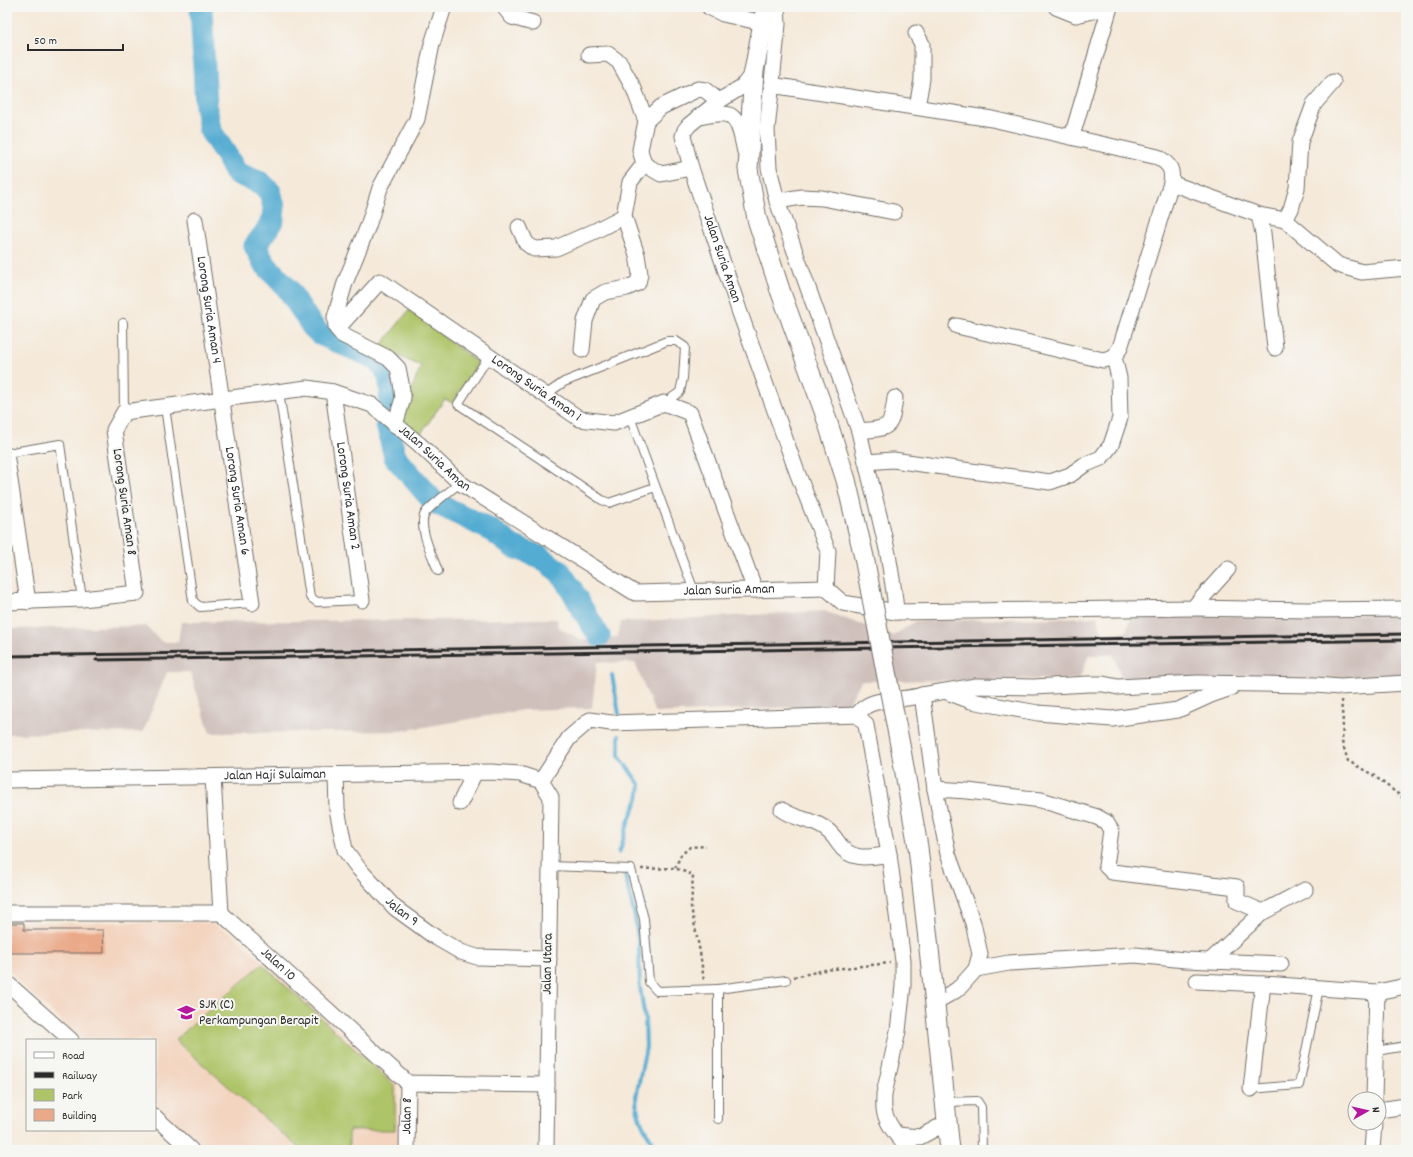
<svg xmlns="http://www.w3.org/2000/svg" width="1413" height="1157" font-family="Dekko,sans-serif">
  <style>
    .built { fill: #f3d4bf }
    .industrial { fill: #cfc0bb }
    .green { fill: #adc468; stroke: #6c784a }
    .lines { fill: none; stroke-linecap: round; stroke-linejoin: round }
    .stream { stroke: #55acd2; stroke-width: 4 }
    .river { stroke: #55acd2; stroke-width: 23 }
    .building { fill: #eaa988 }
    .service-casing { stroke: #726e68; stroke-width: 10 }
    .minor-casing { stroke: #726e68; stroke-width: 17 }
    .tertiary-casing { stroke: #726e68; stroke-width: 21 }
    .path { stroke: #726e68; stroke-width: 2.5; stroke-dasharray: 3 3; stroke-linecap: butt }
    .service { stroke: #fff; stroke-width: 8 }
    .minor { stroke: #fff; stroke-width: 15 }
    .tertiary { stroke: #fff; stroke-width: 19 }
    .rail { stroke: #2b2b2b; stroke-width: 3 }
    .tertiary-bridge-casing { stroke: #726e68; stroke-width: 21; stroke-linecap: butt }
    .tertiary-bridge { stroke: #fff; stroke-width: 19 }
    .labels { text-anchor: middle; dominant-baseline: central; stroke-width: 4; stroke-linejoin: round; paint-order: stroke }
    .street-label { font-size: 14px; fill: #2b2b2b; stroke: #f6f6f2 }
    .poi-label { font-size: 14px; fill: #2b2b2b; stroke: #f6f6f2; text-anchor: start }
  </style>
  <rect width="100%" height="100%" fill="#f6f6f2"/>
  <filter id="ink" filterUnits="userSpaceOnUse"><feTurbulence type="fractalNoise" baseFrequency=".025" numOctaves="2"/><feDisplacementMap in="SourceGraphic" scale="8" xChannelSelector="R" yChannelSelector="G"/><feConvolveMatrix kernelMatrix="1 2 1 2 8 2 1 2 1" color-interpolation-filters="sRGB"/></filter>
  <filter id="wash" filterUnits="userSpaceOnUse"><feTurbulence type="fractalNoise" baseFrequency=".012" numOctaves="4" result="noise"/><feDisplacementMap in="SourceGraphic" scale="16" xChannelSelector="R" yChannelSelector="G"/><feGaussianBlur stdDeviation="0.9" result="paint"/><feColorMatrix in="noise" values="0 0 0 0 0 0 0 0 0 0 0 0 0 0 0 0 0 1.4 0 .05"/><feComposite in="paint" operator="in"/></filter>
  <g filter="url(#wash)">
    <rect width="100%" height="100%" fill="#f5e9d9"/>
    <path class="built" d="M197,922l13,1 22,11 166,150v66h-194l-49,-44v-66h-73l-59,-54 -16,-19v-44z"/>
    <path class="industrial" d="M824,611l69,25 23,-15 181,-4 6,16 23,-1 5,-15 275,-3v65l-179,1 -105,-2 -9,-23h-24l-10,24 -218,2 -13,24 -193,8 -20,-50 -38,-1 -5,46 -69,2 -122,21 -191,2 -20,-61h-23l-24,60 -136,2v-105l139,-3 16,16h16l3,-20 376,-3 1,8 24,13 36,-3 3,-15z"/>
    <g class="green">
      <path d="M409,310l69,53 -26,40 -7,-4 -25,36 -20,-17 21,-52 -42,-18z"/>
      <path d="M262,964l133,122v44h-46v18l-15,2h-33l-126,-110z"/>
    </g>
    <g class="lines">
      <g class="stream">
        <path d="M612,675l7,39"/>
        <path d="M619,736v20l21,29 -2,14 -9,21 -10,33"/>
        <path d="M625,875l10,42 4,29 1,41 5,32 1,28 -10,50c0,19 11,39 23,53"/>
      </g>
      <path class="river" d="M201,7l5,99 4,24 18,28 8,15 25,10 9,9 4,15 -1,12 -8,14 -10,13 9,17 24,26 24,37 8,8 50,22 13,9 6,11 2,15 -4,34 8,32 39,45 57,28 21,16 28,11 20,15 12,18 11,20 16,26"/>
    </g>
    <g id="blocks">
      <path class="building" d="M7,923h17v7h79l1,23h-97z"/>
    </g>
  </g>
  <g filter="url(#ink)">
    <use href="#blocks" fill-opacity="0" stroke="#726e68" stroke-width="1"/>
    <g class="lines">
      <defs>
        <g id="service">
          <path d="M123,323l1,89"/>
          <path d="M489,356l-31,48 144,96 7,3 46,-16"/>
          <path d="M279,392l31,205 7,5 45,-2"/>
          <path d="M545,395l19,-13 103,-41h9l9,6 -2,31 -3,14 -16,11"/>
          <path d="M165,407l28,194 7,6 52,-4"/>
          <path d="M630,417l64,174"/>
          <path d="M7,453l53,-9 22,155"/>
          <path d="M438,571c-5,-14 -22,-47 -12,-59 8,-9 24,-21 34,-29"/>
          <path d="M550,866l81,3 13,50 5,63 8,9 61,-2v130"/>
          <path d="M718,989l68,-9"/>
          <path d="M1376,1051l30,-5"/>
          <path d="M1251,1089l48,-4 20,-97"/>
          <path d="M945,1102l32,-1 4,6 1,43"/>
        </g>
        <g id="minor">
          <path d="M504,7l8,10 21,6"/>
          <path d="M709,7l14,7 40,9"/>
          <path d="M777,7l1,17 -11,106 2,38 8,33 82,230c9,41 20,82 29,123 3,20 7,39 8,58"/>
          <path d="M1056,7l20,8 34,-8"/>
          <path d="M916,33l6,11v35l-5,28"/>
          <path d="M589,55l19,-1 11,8 15,27 12,32"/>
          <path id="s1" d="M754,71l-11,15 -24,15 -30,24 -4,5 -2,6 8,32 49,145 57,159 31,79 -2,37"/>
          <path d="M771,85l221,34 166,38c12,8 15,12 13,26l-51,165 -6,9 -11,3 -146,-34"/>
          <path d="M698,117c8,-1 18,-4 26,-3 16,0 18,26 21,38"/>
          <path d="M1072,136l38,-129"/>
          <path d="M691,168l-30,6 -17,-10 -4,-14 6,-29 15,-14 37,-18 7,1 14,11"/>
          <path d="M1171,183l88,32 26,5 53,45 24,7 44,-4"/>
          <path d="M777,201l25,-4 20,1 72,14"/>
          <path d="M1259,215l4,18 12,115"/>
          <path id="s2" d="M195,220l57,383"/>
          <path d="M1285,220l6,-11 6,-21 3,-46 14,-38 19,-22"/>
          <path d="M519,227l7,16 8,6 22,-1 39,-17 29,-15"/>
          <path id="s3" d="M337,329l43,-48 200,138 34,4 50,-20 26,10 65,177"/>
          <path d="M582,350l3,-29 8,-22 12,-7 22,-4 11,-5 2,-9 -3,-19 -13,-39 6,-34 14,-18"/>
          <path id="s4" d="M333,392l29,208"/>
          <path d="M395,425l8,-27 -2,-15 -3,-15 -10,-10 -46,-23 -6,-8 -1,-10 10,-34 23,-57 12,-38 37,-69 15,-75 12,-37"/>
          <path d="M859,431c31,-3 32,-2 36,-33"/>
          <path d="M7,460l21,142"/>
          <path d="M866,462l27,-2 157,22 20,-7 14,-10 17,-7 10,-13 9,-27 -1,-40 -5,-21"/>
          <path d="M826,588l17,15 53,9 297,-4 35,-39"/>
          <path id="s5" d="M7,602l75,-3 55,-6 -23,-163 10,-18 183,-24 26,4 39,13 47,39 41,39 175,110 191,-5"/>
          <path d="M1193,608l115,2 98,-1"/>
          <path d="M947,692l24,9 67,12 74,6 66,-9 33,-15 20,-7"/>
          <path d="M922,695l13,94 13,65 25,69 7,31 -4,15 -15,17 -6,5 -20,11"/>
          <path d="M858,715c9,-20 46,-13 64,-20l54,-9 57,1 56,-3h14l15,3 79,-4 119,2 24,2 66,-4"/>
          <path id="s6" d="M336,775l1,34 8,41 14,19 36,39 40,29 26,15 16,5 72,2"/>
          <path d="M213,777l8,136"/>
          <path id="s7" d="M7,780l484,-8 29,2 21,7"/>
          <path d="M541,781l28,-43 21,-18 21,3 247,-8 8,10 23,129 14,107v25l-5,45 -14,63c0,7 -1,14 1,20 4,13 16,28 27,36"/>
          <path d="M541,781l10,16 -5,353"/>
          <path d="M935,789l33,2 73,9 56,17 9,5 5,8 -5,36 6,6 125,15v14l26,11"/>
          <path d="M460,803l15,-31"/>
          <path d="M782,810c12,8 24,9 37,15 9,4 15,11 20,19 12,18 31,13 50,10"/>
          <path id="s8" d="M7,913h214l187,170 139,2"/>
          <path d="M1211,960l52,-48 42,-22"/>
          <path d="M976,969l33,-6 126,-8 50,5 96,4"/>
          <path d="M1197,981l66,3 114,8 29,-6"/>
          <path d="M7,983l64,57"/>
          <path d="M1251,1089l12,-105"/>
          <path d="M1374,1099l3,-107"/>
          <path d="M1379,1110l27,-4"/>
          <path d="M155,1117l36,33"/>
          <path d="M897,1135l23,2 26,-14"/>
          <path id="s9" d="M407,1150l1,-67"/>
          <path d="M1372,1150l2,-27"/>
        </g>
        <g id="tertiary">
          <path d="M766,7l-12,64 -6,98 9,50 23,71"/>
          <path d="M934,995l16,155"/>
        </g>
      </defs>
      <use href="#service" class="service-casing"/>
      <use href="#minor" class="minor-casing"/>
      <use href="#tertiary" class="tertiary-casing"/>
      <g class="path">
        <path d="M1341,700l2,22 -1,20 6,19 25,14 33,25"/>
        <path d="M675,868l6,-13 9,-8 16,-1"/>
        <path d="M641,869l34,-1 18,7 -2,32 9,45 4,29"/>
        <path d="M794,977l31,-7 65,-7"/>
      </g>
      <use href="#service" class="service"/>
      <use href="#minor" class="minor"/>
      <use href="#tertiary" class="tertiary"/>
      <g class="rail">
        <path d="M7,656l1399,-22"/>
        <path d="M96,660l1310,-20"/>
      </g>
      <defs>
        <path id="tertiary-bridge" d="M780,290l44,121 22,69 18,77 37,193 17,97 16,148"/>
      </defs>
      <use href="#tertiary-bridge" class="tertiary-bridge-casing"/>
      <use href="#tertiary-bridge" class="tertiary-bridge"/>
    </g>
  </g>
  <defs>
    <symbol id="school-bare" viewBox="-9 -9 18 18"><path d="M0-5L7-2L0 1L-7-2ZM-4 1L0 2.5L4 1V4Q0 6-4 4Z" fill="#b5179e" stroke="#f6f6f2" stroke-width="2.5" paint-order="stroke"/></symbol>
  </defs>
  <g fill-rule="evenodd">
    <use href="#school-bare" x="174" y="1000" width="25" height="25"/>
  </g>
  <g class="labels">
    <g class="street-label">
      <text stroke="none"><textPath href="#s1" startOffset="227">Jalan Suria Aman</textPath></text>
      <text stroke="none"><textPath href="#s2" startOffset="91">Lorong Suria Aman 4</textPath></text>
      <text stroke="none"><textPath href="#s3" startOffset="254">Lorong Suria Aman 1</textPath></text>
      <text stroke="none"><textPath href="#s5" startOffset="650">Jalan Suria Aman</textPath></text>
      <text stroke="none"><textPath href="#s4" startOffset="105">Lorong Suria Aman 2</textPath></text>
      <text stroke="none"><textPath href="#s2" startOffset="284">Lorong Suria Aman 6</textPath></text>
      <text transform="translate(124 502) rotate(82)">Lorong Suria Aman 8</text>
      <text stroke="none"><textPath href="#s5" startOffset="986">Jalan Suria Aman</textPath></text>
      <text stroke="none"><textPath href="#s7" startOffset="268">Jalan Haji Sulaiman</textPath></text>
      <text stroke="none"><textPath href="#s6" startOffset="160">Jalan 9</textPath></text>
      <text stroke="none"><textPath href="#s8" startOffset="291">Jalan 10</textPath></text>
      <text transform="translate(548 964) rotate(-89)">Jalan Utara</text>
      <text stroke="none"><textPath href="#s9" startOffset="34">Jalan 8</textPath></text>
    </g>
    <g class="poi-label">
      <text x="199" y="1005">SJK (C)<tspan x="199" dy="16">Perkampungan Berapit</tspan></text>
    </g>
  </g>
  <rect width="1413" height="1157" fill="none" stroke="#f6f6f2" stroke-width="24"/>
  <rect x="26" y="1039" width="130" height="92" fill="#f6f6f2" stroke="#a5a5a2"/>
  <rect x="34" y="1052" width="20" height="6" fill="#ffffff" stroke="#a5a5a2"/>
  <text x="62" y="1059" font-size="12" fill="#2b2b2b">Road</text>
  <rect x="34" y="1072" width="20" height="6" fill="#2b2b2b" stroke="#a5a5a2"/>
  <text x="62" y="1079" font-size="12" fill="#2b2b2b">Railway</text>
  <rect x="34" y="1089" width="20" height="12" fill="#adc468" stroke="#a5a5a2"/>
  <text x="62" y="1099" font-size="12" fill="#2b2b2b">Park</text>
  <rect x="34" y="1109" width="20" height="12" fill="#eaa988" stroke="#a5a5a2"/>
  <text x="62" y="1119" font-size="12" fill="#2b2b2b">Building</text>
  <g transform="translate(1367 1111) rotate(82)"><circle r="19" fill="#f6f6f2" stroke="#a5a5a2"/>
  <path d="M0-3L7 15L0 10L-7 15Z" fill="#b5179e"/>
  <text y="-6" font-size="11" font-weight="bold" text-anchor="middle" fill="#2b2b2b">N</text>
  </g>
  <path d="M28 44v6h95v-6" fill="none" stroke="#2b2b2b" stroke-width="2"/>
  <text x="34" y="44" font-size="12" fill="#2b2b2b" stroke="#f6f6f2" stroke-width="3" paint-order="stroke">50 m</text>
</svg>
